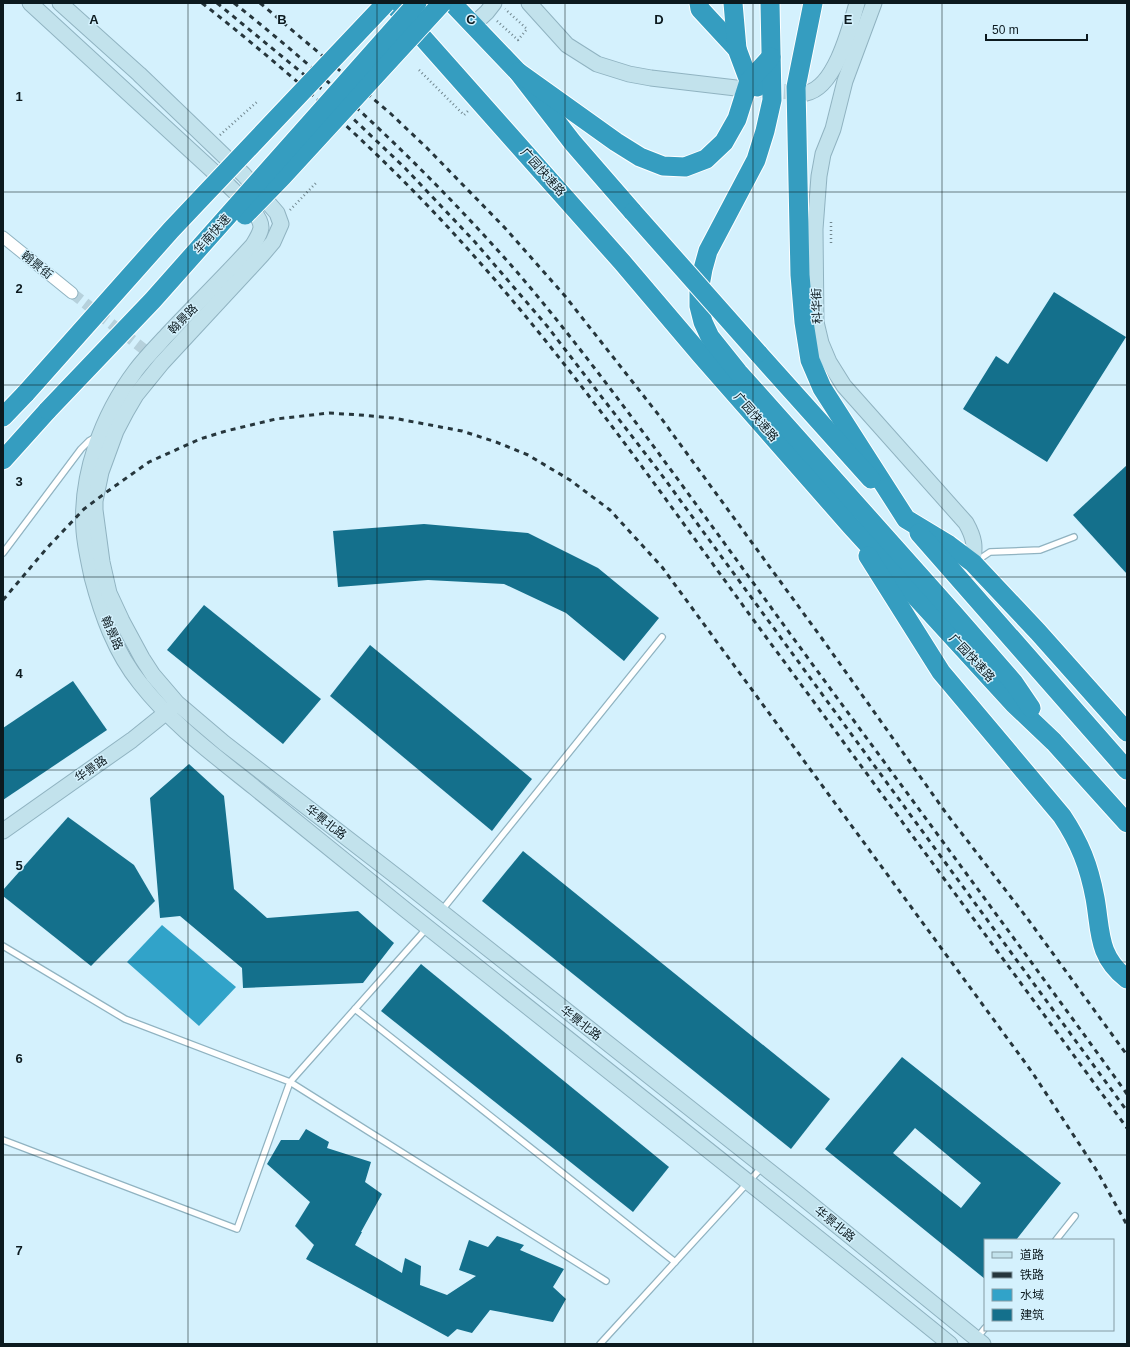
<svg xmlns="http://www.w3.org/2000/svg" width="1130" height="1347" font-family="Helvetica,'Noto Sans SC',sans-serif">
  <style>
    .water { fill: #31a3c9 }
    .building { fill: #14708c; fill-rule: evenodd }
    .lines { fill: none; stroke-linecap: round; stroke-linejoin: round }
    .street-tunnel { stroke: #b6d1dc; stroke-width: 11; stroke-dasharray: 11 5.5; stroke-linecap: butt }
    .secondary-tunnel { stroke: #b6d1dc; stroke-width: 15; stroke-dasharray: 15 8; stroke-linecap: butt }
    .lane-casing { stroke: #90b3c1; stroke-width: 8 }
    .street-casing { stroke: #90b3c1; stroke-width: 13 }
    .secondary-casing { stroke: #90b3c1; stroke-width: 17 }
    .highway-casing { stroke: #fff; stroke-width: 21 }
    .path { stroke: #71878f; stroke-width: 2.5; stroke-dasharray: 1 3; stroke-linecap: butt }
    .lane { stroke: #fff; stroke-width: 5.5 }
    .street { stroke: #fff; stroke-width: 11 }
    .secondary { stroke: #c2e2ec; stroke-width: 15 }
    .highway { stroke: #359dc0; stroke-width: 19 }
    .rail { stroke: #26363c; stroke-width: 3; stroke-dasharray: 5 5; stroke-linecap: butt }
    .highway-bridge-casing { stroke: #fff; stroke-width: 21; stroke-linecap: butt }
    .highway-bridge { stroke: #359dc0; stroke-width: 19 }
    .grid { fill: none; stroke: #0c1a1f; stroke-width: 1; stroke-opacity: 0.55 }
    .labels { text-anchor: middle; dominant-baseline: central; stroke-width: 3; stroke-linejoin: round; paint-order: stroke }
    .street-label { font-size: 12px; fill: #0c1a1f; stroke: #d4f1fd }
    .grid-label { font-size: 13px; text-anchor: middle; font-weight: bold; fill: #0c1a1f; stroke: #d4f1fd; stroke-width: 3; stroke-linejoin: round; paint-order: stroke }
  </style>
  <rect width="100%" height="100%" fill="#d4f1fd"/>
  <path class="water" d="M162,925l74,62 -37,39 -72,-64z"/>
  <g class="building">
    <path d="M1054,292l72,45 -79,125 -84,-53 33,-53 12,8z"/>
    <path d="M1127,465v109l-54,-59z"/>
    <path d="M424,524l104,9 70,35 61,50 -35,43 -58,-48 -62,-29 -76,-4 -90,7 -5,-56z"/>
    <path d="M204,605l117,94 -38,45 -116,-94z"/>
    <path d="M370,645l162,134 -40,52 -162,-135z"/>
    <path d="M73,681l34,49 -104,70v-72z"/>
    <path d="M189,764l35,32 10,93 33,29 91,-7 36,32 -31,40 -120,5 -1,-20 -62,-52 -20,2 -10,-120z"/>
    <path d="M68,817l66,48 21,36 -64,65 -88,-70v-6z"/>
    <path d="M523,851l307,248 -39,50 -309,-248z"/>
    <path d="M421,964l248,203 -36,45 -252,-201z"/>
    <path d="M902,1057l159,126 -45,57h-31v39l-160,-130zM915,1128l66,55 -20,25 -68,-55z"/>
    <path d="M306,1129l23,13 -2,6 44,14 -6,20 17,12 -21,38h1l-7,13 47,28 3,-15 16,8 -1,19 27,10 29,-19 -17,-6 10,-30 19,7 9,-11 27,9 -4,5 44,19 -11,18 13,12 -13,23 -63,-12 -18,23 -15,-4 -9,8 -142,-78 8,-14 -19,-19 15,-24 -43,-38 14,-24h18z"/>
  </g>
  <g class="lines">
    <path class="street-tunnel" d="M72,293l78,61"/>
    <path class="secondary-tunnel" d="M761,90l45,3"/>
    <defs>
      <g id="lane">
        <path d="M3,553l78,-104 8,-8 7,-4"/>
        <path d="M975,562l15,-10 50,-2 34,-13"/>
        <path d="M442,910l220,-273"/>
        <path d="M427,928l-137,154 316,199"/>
        <path d="M3,946l122,73 165,63 -53,147 -234,-89"/>
        <path d="M355,1009l320,253"/>
        <path d="M1056,1240l19,-24"/>
        <path d="M977,1338l8,-10"/>
        <path d="M600,1344l162,-177"/>
      </g>
      <path id="street" d="M3,237l69,56"/>
      <g id="secondary">
        <path d="M30,3l197,181c9,10 35,30 34,44 -1,6 -5,12 -8,17 -28,31 -58,60 -86,90 -11,12 -22,23 -31,35 -34,45 -56,105 -52,161 1,15 5,31 8,46 10,38 23,75 48,106 32,41 74,72 115,105 50,41 101,82 152,123 181,144 363,287 543,433"/>
        <path d="M60,3l79,71 105,101 33,38 4,11 -8,18 -11,13 -100,108 -26,32 -10,17 -10,19 -15,41 -6,29v9l7,52 7,31 13,28 20,37 11,17 24,28 47,40 181,140 392,310 186,151"/>
        <path d="M529,3l38,42 30,19 32,10 22,4 85,10"/>
        <path d="M874,3l-29,78 -12,48 -10,25 -4,22 -4,53 1,93 5,21 8,19 15,24 122,137c9,16 9,23 7,40"/>
        <path d="M473,25l14,-13 7,-9"/>
        <path d="M806,93c29,-5 44,-65 51,-90"/>
        <path d="M3,831l129,-91 41,-33"/>
      </g>
      <g id="highway">
        <path d="M392,3l230,259 79,93 150,171 163,178 40,38 73,81"/>
        <path d="M452,3l66,69 55,71 60,69"/>
        <path d="M699,3l1,6 37,40 12,32 8,6"/>
        <path d="M733,3l4,46"/>
        <path d="M770,3l2,97 -7,31 -9,29 -48,91 -5,18 -4,22v15l4,16 7,15 28,35 216,242 60,69 17,25"/>
        <path d="M813,3l-17,84 4,188 4,47 6,38 12,28 84,131 43,26 24,18 65,69 89,100"/>
        <path d="M518,72l98,70 24,15 23,9 22,1 21,-8 18,-17 13,-23 12,-38 22,-24"/>
        <path d="M758,353l113,126"/>
        <path d="M3,417l23,-24"/>
        <path d="M3,460l45,-50"/>
        <path d="M919,533l208,237"/>
        <path d="M868,556l73,116 121,144c18,27 27,50 33,82 6,33 2,58 32,81"/>
      </g>
    </defs>
    <use href="#lane" class="lane-casing"/>
    <use href="#street" class="street-casing"/>
    <use href="#secondary" class="secondary-casing"/>
    <use href="#highway" class="highway-casing"/>
    <g class="path">
      <path d="M497,21l21,19 9,-11 -22,-20"/>
      <path d="M419,70l45,45 4,-4"/>
      <path d="M220,135l38,-34"/>
      <path d="M290,210l26,-27"/>
      <path d="M831,243v-23"/>
    </g>
    <use href="#lane" class="lane"/>
    <use href="#street" class="street"/>
    <use href="#secondary" class="secondary"/>
    <use href="#highway" class="highway"/>
    <g class="rail">
      <path d="M202,3c94,74 184,155 264,244 110,122 203,258 300,390 121,164 241,327 361,491"/>
      <path d="M217,3l107,88 81,77 70,74 72,84 114,148 466,637"/>
      <path d="M234,3c102,81 197,171 283,269 43,50 83,103 123,156 51,69 101,138 151,207 112,153 225,305 336,459"/>
      <path d="M260,3l130,110 37,35 78,80 60,68 96,122 162,222 123,173 81,105 100,137"/>
      <path d="M3,600l44,-52 37,-39 24,-18 41,-29 51,-23 26,-8 50,-12 53,-6 31,2 33,3 69,13 34,11 32,13 42,25 40,30 52,57 370,505 65,99 30,54"/>
    </g>
    <defs>
      <g id="highway-bridge">
        <path d="M633,212l125,141"/>
        <path d="M245,215l38,-39 159,-173"/>
        <path d="M26,393l145,-163 215,-227"/>
        <path d="M48,410l105,-110 264,-297"/>
      </g>
    </defs>
    <use href="#highway-bridge" class="highway-bridge-casing"/>
    <use href="#highway-bridge" class="highway-bridge"/>
  </g>
  <path class="grid" d="M188,3v1341M377,3v1341M565,3v1341M753,3v1341M942,3v1341M3,192h1124M3,385h1124M3,577h1124M3,770h1124M3,962h1124M3,1155h1124"/>
  <g class="labels">
    <g class="street-label">
      <text transform="translate(543 172) rotate(48)">广园快速路</text>
      <text transform="translate(212 234) rotate(-48)">华南快速</text>
      <text transform="translate(37 265) rotate(39)">翰景街</text>
      <text transform="translate(817 306) rotate(-92)">科华街</text>
      <text transform="translate(183 319) rotate(-46)">翰景路</text>
      <text transform="translate(756 417) rotate(49)">广园快速路</text>
      <text transform="translate(112 633) rotate(66)">翰景路</text>
      <text transform="translate(972 658) rotate(47)">广园快速路</text>
      <text transform="translate(91 769) rotate(-35)">华景路</text>
      <text transform="translate(326 822) rotate(38)">华景北路</text>
      <text transform="translate(581 1023) rotate(38)">华景北路</text>
      <text transform="translate(835 1224) rotate(39)">华景北路</text>
    </g>
  </g>
  <g class="grid-label">
    <text x="94" y="24">A</text>
    <text x="282" y="24">B</text>
    <text x="471" y="24">C</text>
    <text x="659" y="24">D</text>
    <text x="848" y="24">E</text>
    <text x="19" y="101">1</text>
    <text x="19" y="293">2</text>
    <text x="19" y="486">3</text>
    <text x="19" y="678">4</text>
    <text x="19" y="870">5</text>
    <text x="19" y="1063">6</text>
    <text x="19" y="1255">7</text>
  </g>
  <rect width="1130" height="1347" fill="none" stroke="#0c1a1f" stroke-width="8"/>
  <rect x="984" y="1239" width="130" height="92" fill="#d4f1fd" stroke="#849ba4"/>
  <rect x="992" y="1252" width="20" height="6" fill="#c2e2ec" stroke="#849ba4"/>
  <text x="1020" y="1259" font-size="12" fill="#0c1a1f">道路</text>
  <rect x="992" y="1272" width="20" height="6" fill="#26363c" stroke="#849ba4"/>
  <text x="1020" y="1279" font-size="12" fill="#0c1a1f">铁路</text>
  <rect x="992" y="1289" width="20" height="12" fill="#31a3c9" stroke="#849ba4"/>
  <text x="1020" y="1299" font-size="12" fill="#0c1a1f">水域</text>
  <rect x="992" y="1309" width="20" height="12" fill="#14708c" stroke="#849ba4"/>
  <text x="1020" y="1319" font-size="12" fill="#0c1a1f">建筑</text>
  <path d="M986 34v6h101v-6" fill="none" stroke="#0c1a1f" stroke-width="2"/>
  <text x="992" y="34" font-size="12" fill="#0c1a1f" stroke="#d4f1fd" stroke-width="3" paint-order="stroke">50 m</text>
</svg>
